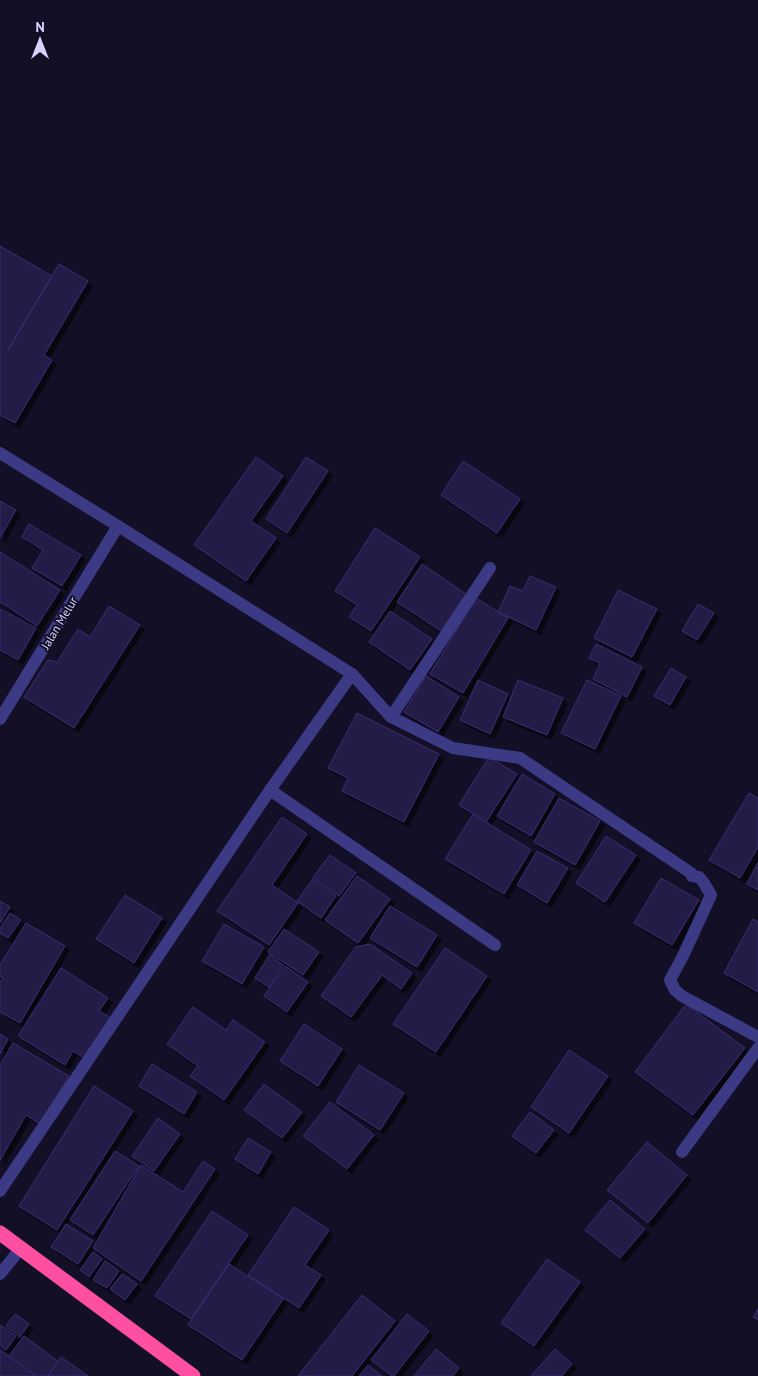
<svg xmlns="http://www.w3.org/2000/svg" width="758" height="1376" font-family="'PT Sans',sans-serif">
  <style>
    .building { fill: #241b47; stroke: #3b2d73; filter: url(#shadow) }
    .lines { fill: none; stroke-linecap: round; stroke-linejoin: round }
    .minor { stroke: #3d3a85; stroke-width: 12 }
    .highway { stroke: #ff4fa3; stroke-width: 15 }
    .labels { text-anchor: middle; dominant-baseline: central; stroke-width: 4; stroke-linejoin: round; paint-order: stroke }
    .street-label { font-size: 12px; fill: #d9d4ff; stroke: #130f26 }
  </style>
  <defs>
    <filter id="shadow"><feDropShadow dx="4.5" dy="4.5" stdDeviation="0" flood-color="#0009"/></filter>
  </defs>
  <rect width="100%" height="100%" fill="#130f26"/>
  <g class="building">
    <path d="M0,246l52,30 -44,74 51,-86 29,17 -44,74 8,5 -37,63 -15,-8z"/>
    <path d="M256,457l27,19 -32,45 25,17 -30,43 -52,-36z"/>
    <path d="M306,457l22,14 -41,62 -21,-14z"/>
    <path d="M463,461l57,38 -23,34 -56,-38z"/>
    <path d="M0,501l16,9 -16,28z"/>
    <path d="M29,524l52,31 -19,31 -30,-18 11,-18 -21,-13z"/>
    <path d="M375,528l45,29 -49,74 -22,-14 8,-12 -22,-14z"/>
    <path d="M0,552l60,38 -23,36 -37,-24z"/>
    <path d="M422,564l44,30 -25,37 -44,-29z"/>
    <path d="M530,576l26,11 -20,43 -38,-18 12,-26 13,5z"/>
    <path d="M618,590l39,19 -25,48 -38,-19z"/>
    <path d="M476,598l32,20 -45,75 -33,-19z"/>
    <path d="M698,604l16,9 -17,27 -15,-9z"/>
    <path d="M109,606l31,19 -66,103 -50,-31 24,-37 9,2 21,-33 12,8z"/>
    <path d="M0,609l36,19 -18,32 -18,-10z"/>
    <path d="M390,611l42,28 -22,31 -41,-28z"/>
    <path d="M596,644l46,23 -15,30 -34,-18 7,-16 -11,-5z"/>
    <path d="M671,668l15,9 -16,28 -16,-9z"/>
    <path d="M426,676l33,21 -21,35 -34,-20z"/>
    <path d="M478,680l30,14 -18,40 -30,-14z"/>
    <path d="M518,680l45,18 -16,37 -44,-18z"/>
    <path d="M587,680l34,16 -26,53 -34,-16z"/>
    <path d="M357,713l82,41 -35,68 -62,-31 6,-13 -20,-10z"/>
    <path d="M489,757l28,17 -31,48 -27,-17z"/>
    <path d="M522,774l33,20 -24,42 -34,-20z"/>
    <path d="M749,793l9,5v49l-18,31 -31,-18z"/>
    <path d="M559,798l41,23 -25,44 -41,-23z"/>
    <path d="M473,814l58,36 -27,44 -59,-35z"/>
    <path d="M282,817l25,17 -35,51 26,18 -29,42 -52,-34z"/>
    <path d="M606,836l30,19 -31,47 -29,-19z"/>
    <path d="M537,851l31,17 -21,35 -30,-18z"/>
    <path d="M330,855l26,18 -17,23 -26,-19z"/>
    <path d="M758,863v27l-11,-6z"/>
    <path d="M357,876l33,23 -32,44 -33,-23z"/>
    <path d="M661,878l38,22 -27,45 -38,-22z"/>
    <path d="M313,879l23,17 -15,22 -24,-17z"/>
    <path d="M125,895l37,23 -28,45 -38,-24z"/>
    <path d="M0,901l10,6 -10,16z"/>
    <path d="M390,906l47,29 -20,32 -47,-29z"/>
    <path d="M10,913l11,7 -13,18 -8,-5v-4z"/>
    <path d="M753,919l5,3v70l-34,-19z"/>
    <path d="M26,923l39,23 -45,77 -20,-11v-29l3,-5 -3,-2v-11z"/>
    <path d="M224,924l40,23 -22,37 -40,-23z"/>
    <path d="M284,929l35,23 -16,23 -35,-23z"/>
    <path d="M370,944l42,29 -11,16 -19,-14 -31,42 -30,-21 35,-49z"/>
    <path d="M445,948l42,28 -51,76 -43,-28z"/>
    <path d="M270,955l13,10 -14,22 -14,-9z"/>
    <path d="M285,966l23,16 -21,30 -23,-16z"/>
    <path d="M61,968l47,30 -9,13 14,8 -26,41 -14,-9 -8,14 -47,-29z"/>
    <path d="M686,1004l59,44 -52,67 -58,-43z"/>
    <path d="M193,1007l33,23 7,-10 32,22 -41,58 -34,-24 8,-10 -31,-22z"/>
    <path d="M304,1024l38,25 -24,37 -38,-25z"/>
    <path d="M0,1034l8,5 -8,15z"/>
    <path d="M13,1043l56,33 -29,48 -14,-9 -26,45v-95z"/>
    <path d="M569,1050l39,26 -39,57 -38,-26z"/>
    <path d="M152,1064l45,28 -13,22 -45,-28z"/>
    <path d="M359,1065l45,28 -24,37 -44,-28z"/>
    <path d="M264,1084l38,28 -20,26 -38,-28z"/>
    <path d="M94,1086l39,25 -76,119 -38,-24z"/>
    <path d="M330,1102l44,33 -27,34 -44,-33z"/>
    <path d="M530,1112l24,18 -18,23 -24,-17z"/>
    <path d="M158,1118l22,16 -26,37 -22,-15z"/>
    <path d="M248,1138l23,14 -13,22 -23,-15z"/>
    <path d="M647,1142l40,33 -39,48 -41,-33z"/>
    <path d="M115,1151l24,15 -46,69 -23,-15z"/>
    <path d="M203,1161l12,8 -74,112 -48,-33 48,-83 42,27z"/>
    <path d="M610,1200l35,29 -25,29 -35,-28z"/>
    <path d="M294,1207l35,23 -24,35 16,10 -22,33 -51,-33z"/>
    <path d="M212,1211l36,24 -57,84 -36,-23z"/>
    <path d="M66,1224l27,17 -15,23 -27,-17z"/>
    <path d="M93,1252l9,7 -13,18 -9,-7z"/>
    <path d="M547,1259l33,23 -46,64 -33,-23z"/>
    <path d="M105,1261l14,10 -12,17 -14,-8z"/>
    <path d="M229,1264l54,35 -41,61 -54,-35z"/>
    <path d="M122,1274l15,10 -12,16 -15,-11z"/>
    <path d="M362,1295l33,26 -43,55h-54z"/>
    <path d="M758,1309v11l-5,-3z"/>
    <path d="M15,1314l14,10 -9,13 -14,-11z"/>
    <path d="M407,1314l22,17 -35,45h-2l-21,-16z"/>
    <path d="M0,1325l16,11 -10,14 -6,-5z"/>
    <path d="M24,1336l35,26 -10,14h-30l-16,-12z"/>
    <path d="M436,1349l23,19 -6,8h-39z"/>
    <path d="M555,1349l17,15 -10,12h-31z"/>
    <path d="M0,1350l36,26h-36z"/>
    <path d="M61,1357l27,19h-40z"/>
    <path d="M368,1365l14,11h-23z"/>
  </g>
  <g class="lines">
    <g class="minor">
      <path d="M0,453l118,73 234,148 39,43 62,31 67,10 171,115 1,3 7,1 5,6 7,12 -28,61 -13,24 5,10 7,6 76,41"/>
      <path d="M391,717l99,-149"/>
      <path d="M0,719l118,-193"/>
      <path d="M270,790l225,155"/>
      <path d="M682,1152l76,-104"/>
      <path d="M0,1191l270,-401 82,-116"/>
      <path d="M0,1274l21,-26"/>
    </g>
    <path class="highway" d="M0,1233l193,143"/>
  </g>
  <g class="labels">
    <g class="street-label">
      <text transform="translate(59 623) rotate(-59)">Jalan Melur</text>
    </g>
  </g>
  <g transform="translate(40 40)" stroke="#130f26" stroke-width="4" paint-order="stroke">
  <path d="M0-4L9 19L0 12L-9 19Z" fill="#d9d4ff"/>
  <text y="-8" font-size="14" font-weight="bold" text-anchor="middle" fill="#d9d4ff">N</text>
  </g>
</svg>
